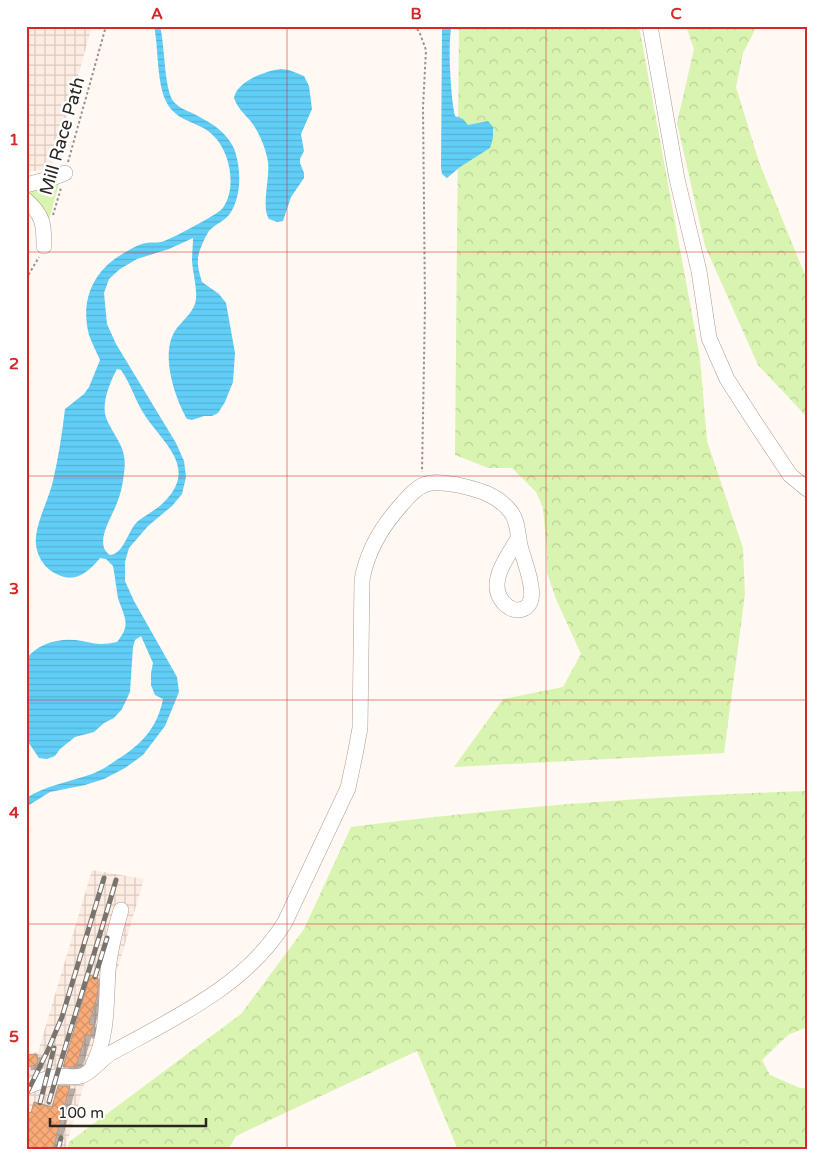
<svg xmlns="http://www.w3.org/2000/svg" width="833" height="1176" font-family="'Varela Round',sans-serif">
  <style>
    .industrial { fill: url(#industrial-grid) }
    .grass { fill: #d9f4b0 }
    .forest { fill: url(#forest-crowns) }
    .water { fill: url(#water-rules); fill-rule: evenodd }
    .building { fill: url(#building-cross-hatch); stroke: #a9988e; filter: url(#shadow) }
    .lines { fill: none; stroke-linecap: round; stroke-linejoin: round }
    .minor-casing { stroke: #ad9d92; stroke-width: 16 }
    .path { stroke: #99928d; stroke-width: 2; stroke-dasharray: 2.5 2.5; stroke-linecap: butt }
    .minor { stroke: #fff; stroke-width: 15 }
    .rail-casing { stroke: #7a746f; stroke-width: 5 }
    .rail { stroke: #fff; stroke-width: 3; stroke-dasharray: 9; stroke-linecap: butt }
    .grid { fill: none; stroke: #d62828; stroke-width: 1; stroke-opacity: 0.55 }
    .labels { text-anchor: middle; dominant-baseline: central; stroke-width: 5; stroke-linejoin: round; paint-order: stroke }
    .street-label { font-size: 18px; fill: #2b2520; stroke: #fff }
    .neatline { fill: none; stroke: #d62828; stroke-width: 2 }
    .grid-label { font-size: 16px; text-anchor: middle; font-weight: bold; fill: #d62828 }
  </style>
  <defs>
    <pattern id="industrial-grid" width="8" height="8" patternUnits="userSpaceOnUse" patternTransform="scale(1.25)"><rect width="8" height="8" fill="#fdece1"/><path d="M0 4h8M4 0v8" fill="none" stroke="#d9cac1"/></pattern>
    <pattern id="forest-crowns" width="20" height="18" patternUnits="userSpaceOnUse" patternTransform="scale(1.25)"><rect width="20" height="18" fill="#d9f4b0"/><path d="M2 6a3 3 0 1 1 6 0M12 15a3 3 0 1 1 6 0" fill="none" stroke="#bad197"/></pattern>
    <pattern id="water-rules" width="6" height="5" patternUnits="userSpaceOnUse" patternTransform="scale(1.25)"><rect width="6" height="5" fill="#61cef7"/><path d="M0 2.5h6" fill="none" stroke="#54b1d3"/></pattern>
    <pattern id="building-cross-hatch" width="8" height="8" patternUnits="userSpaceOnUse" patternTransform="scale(1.25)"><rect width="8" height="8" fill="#faab77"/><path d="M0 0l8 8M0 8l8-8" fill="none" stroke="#d69367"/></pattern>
    <filter id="shadow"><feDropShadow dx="5" dy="3" stdDeviation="0" flood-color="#0004"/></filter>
  </defs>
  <rect width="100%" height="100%" fill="#fff8f3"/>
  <g class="industrial">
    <path d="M26,26h66l-40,143 -26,3z"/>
    <path d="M92,870l52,9 -79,271h-39v-96l12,-2z"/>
  </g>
  <path class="grass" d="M60,180l-11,40h-2l-21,-27v-4z"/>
  <g class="forest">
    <path d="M459,26h180l61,332 7,83 36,107 2,46 -21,159 -270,14 49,-68 60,-12 18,-33 -25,-55 -9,-26v-21l-4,-44 -7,-16 -24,-24h-24l-33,-13z"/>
    <path d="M686,26h71l-14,27 -7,34 23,75 48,118v137l-49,-52 -53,-119 -28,-123 17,-74z"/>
    <path d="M807,791v236l-19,8 -26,25 8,15 30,13h7v62h-50l-10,-4v4h-289l-41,-99 -181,85 -8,14h-161l2,-8 172,-128 63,-85 47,-102c151,-20 304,-31 456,-36z"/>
  </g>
  <g class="water">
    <path d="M154,26h6c5,20 4,61 13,75 5,6 12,9 19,12 22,11 43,23 46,51 3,17 1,37 -9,51 -5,6 -13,9 -18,14 -3,2 -4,6 -6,9 -9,19 -9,24 -3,44l17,12 7,9 9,50 -2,29 -8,20 -7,11 -6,3h-8l-12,4 -5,-1c-13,-23 -28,-68 -10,-91 7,-9 18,-17 19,-29 1,-12 -3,-25 -4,-38 0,-8 1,-15 1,-23l-24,11 -32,10 -17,10 -11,10 -5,14 3,31 9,20 60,99 8,18 2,16 -4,17 -10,12 -24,20 -19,22 -4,14v19l9,20 43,76 2,15 -14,34 -22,29 -18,13 -21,11 -19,6 -35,7 -24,15v-9c21,-13 43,-16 66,-24 8,-3 16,-8 23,-13 26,-16 42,-32 48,-62l-8,-4 -4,-10v-12l2,-10 -12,-27 -6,4 -2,7 -3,45 -8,17 -8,9 -10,5 -10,9 -19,5 -15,12 -5,7 -8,3 -8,-1 -13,-19v-80c13,-17 36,-22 56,-18 7,1 13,3 19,3 5,0 11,-1 16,-2 15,-18 7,-25 1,-44 -2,-11 -3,-22 -5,-32l-7,-7 -6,-1c-10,12 -22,24 -39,18 -14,-5 -23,-16 -25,-31 -2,-18 11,-42 16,-60 6,-25 10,-50 13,-76l19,-15 5,-7 11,-27c-4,-9 -8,-17 -11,-25 -8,-30 1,-59 27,-77 8,-5 20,-13 30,-15 5,-1 10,0 15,-1 9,-2 53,-26 60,-32 5,-5 8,-14 9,-21 3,-21 -6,-49 -25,-60 -14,-8 -28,-10 -37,-24 -12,-20 -9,-56 -14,-79zM117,369l4,1c10,14 15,33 25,47 20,29 52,52 17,86 -7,7 -17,12 -25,18 -11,10 -13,32 -28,34 -17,-11 2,-38 7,-52 4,-10 6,-20 7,-30 4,-25 -8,-33 -17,-53 -7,-15 3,-38 10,-51z"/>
    <path d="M442,26h10c-5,13 -1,75 3,90l8,3 5,6 20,-4 5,6v11l-3,10 -30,19 -13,11 -5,-4 -1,-6z"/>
    <path d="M281,69l8,1 15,6 5,10 3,23 -11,25 3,17 -4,8v4l4,10v5l-13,19 -8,24 -6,1 -8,-3c-8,-12 1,-40 -1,-57 -2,-13 -8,-28 -16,-39 -6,-8 -15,-15 -18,-25 3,-17 31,-27 47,-29z"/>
  </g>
  <g class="building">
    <path d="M90,975l8,3v16l-9,30 5,1 -4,11 -4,-2 -10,33h-13z"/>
    <path d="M37,1054l1,11 -12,2v-12z"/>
    <path d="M58,1086h12l-17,64h-27v-39l5,2 3,-11 18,5z"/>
  </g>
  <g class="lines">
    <defs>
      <g id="minor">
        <path d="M650,26l27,153 22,92 10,67 18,41 27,42 36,54 17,14"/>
        <path d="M26,185l26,-7 13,-5"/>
        <path d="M26,200c17,15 18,24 18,46"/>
        <path d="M93,1065c15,-30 13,-62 15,-95 2,-20 7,-40 13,-60"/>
        <path d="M26,1087c9,-3 19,-9 29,-10 8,-2 18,1 26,-1 10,-3 20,-17 30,-23 63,-35 135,-67 174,-131l63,-134 7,-33 5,-27 2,-148c5,-29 20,-54 40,-76 19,-23 27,-24 56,-19 21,5 39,9 53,27 8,11 6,24 10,37 3,13 25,62 -5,61 -5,-1 -9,-3 -13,-8 -17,-20 6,-47 16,-65"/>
      </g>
    </defs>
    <use href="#minor" class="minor-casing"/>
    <g class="path">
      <path d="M413,26l6,5 7,19 -3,57 2,198 -3,167"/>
      <path d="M68,162l38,-136"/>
      <path d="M53,215l8,-27"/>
      <path d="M26,279l13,-22"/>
    </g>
    <use href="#minor" class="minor"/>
    <defs>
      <g id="rail">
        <path d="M95,977l12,-39"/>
        <path d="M26,1095l22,-45 14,-33 42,-139"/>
        <path d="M49,1102c21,-74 46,-148 67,-222"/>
        <path d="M40,1103l14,-55"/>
        <path d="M58,1150l3,-12"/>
      </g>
    </defs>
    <use href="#rail" class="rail-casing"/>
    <use href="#rail" class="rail"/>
  </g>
  <path class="grid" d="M287,26v1124M546,26v1124M26,252h781M26,476h781M26,700h781M26,924h781"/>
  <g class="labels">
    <g class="street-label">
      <text transform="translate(62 136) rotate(-74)">Mill Race Path</text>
    </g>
  </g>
  <rect width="833" height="1176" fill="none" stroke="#ffffff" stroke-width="55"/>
  <path d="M50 1118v8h156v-8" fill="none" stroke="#2b2520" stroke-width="2.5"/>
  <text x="58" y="1118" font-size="15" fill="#2b2520" stroke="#ffffff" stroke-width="4" paint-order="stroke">100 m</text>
  <rect x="28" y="28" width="778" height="1120" class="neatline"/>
  <g class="grid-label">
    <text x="157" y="19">A</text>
    <text x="416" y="19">B</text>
    <text x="676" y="19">C</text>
    <text x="14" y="145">1</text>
    <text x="14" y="369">2</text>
    <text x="14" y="594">3</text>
    <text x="14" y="818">4</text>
    <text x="14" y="1042">5</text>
  </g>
</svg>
